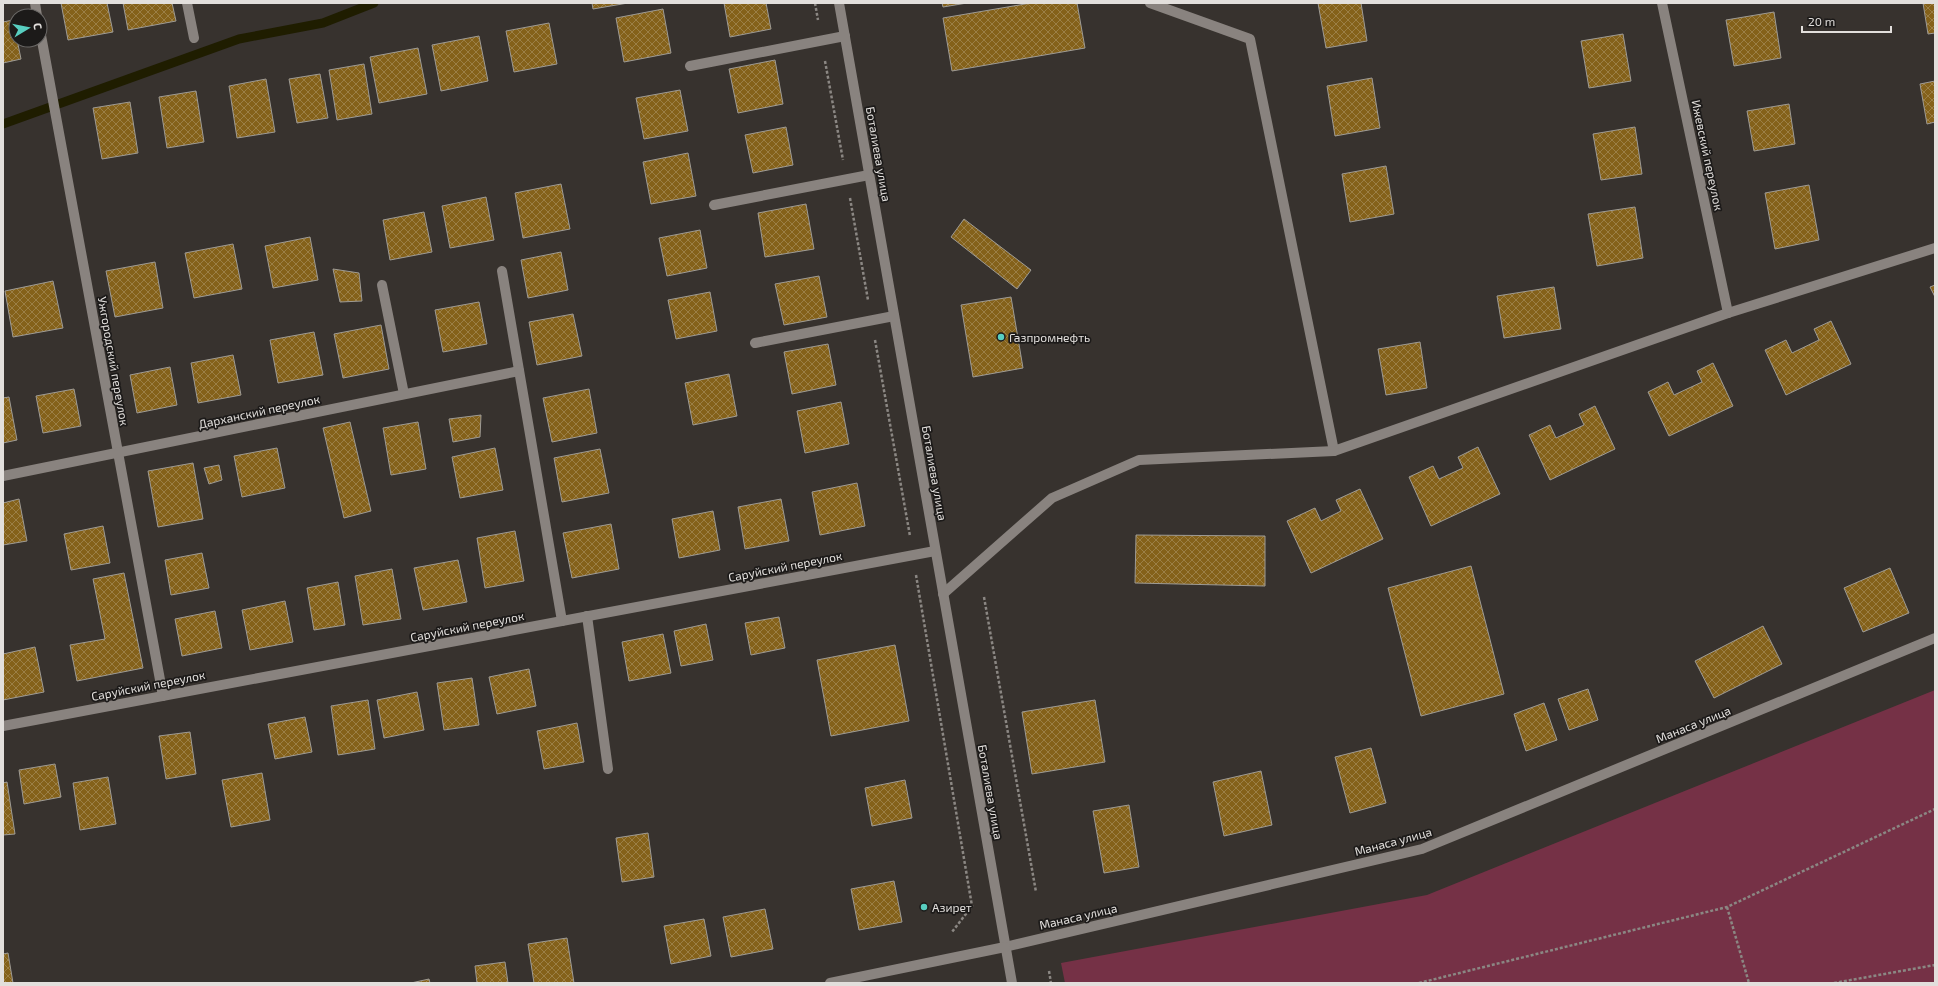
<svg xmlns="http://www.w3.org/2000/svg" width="1938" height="986" font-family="'Exo 2',sans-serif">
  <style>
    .park { fill: #753146 }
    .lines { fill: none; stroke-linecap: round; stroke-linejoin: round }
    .stream { stroke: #1f1d00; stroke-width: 9 }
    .building { fill: url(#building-cross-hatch); stroke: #9e9b95 }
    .path { stroke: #8b8783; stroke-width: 2.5; stroke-dasharray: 3 2; stroke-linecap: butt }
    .service { stroke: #89837f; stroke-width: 10 }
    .minor { stroke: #89837f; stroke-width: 10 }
    .tertiary { stroke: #89837f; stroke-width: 10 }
    .poi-dot { fill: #58cec0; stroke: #1c1a19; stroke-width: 1.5 }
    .labels { text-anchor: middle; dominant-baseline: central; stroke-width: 3.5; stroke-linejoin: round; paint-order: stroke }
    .street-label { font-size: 12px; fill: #e2dfdc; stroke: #1c1a19 }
    .poi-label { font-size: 12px; fill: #e2dfdc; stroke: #1c1a19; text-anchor: start }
  </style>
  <defs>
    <pattern id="building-cross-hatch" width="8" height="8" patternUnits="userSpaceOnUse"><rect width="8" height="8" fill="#84611a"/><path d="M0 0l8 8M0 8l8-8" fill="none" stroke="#9b7f46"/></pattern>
  </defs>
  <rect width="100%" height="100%" fill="#37322e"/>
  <path class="park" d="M1935,690v293h-870l-4,-20 366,-68z"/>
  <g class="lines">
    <path class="stream" d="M3,124l236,-85 84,-16 51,-20"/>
  </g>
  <g class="building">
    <path d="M61,3h46l6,29 -45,8z"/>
    <path d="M123,3h49l4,18 -48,9z"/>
    <path d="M592,3h36l-35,6z"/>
    <path d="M724,3h42l5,26 -41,8z"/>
    <path d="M942,3h25l-24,4z"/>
    <path d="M1031,3h46l8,45 -133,23 -9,-53z"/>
    <path d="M1318,3h43l6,38 -41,7z"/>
    <path d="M1923,3h12v30l-7,1z"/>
    <path d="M663,9l8,44 -47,9 -8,-44z"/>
    <path d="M1774,12l7,46 -47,8 -8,-46z"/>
    <path d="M13,20l8,39 -18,4v-41z"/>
    <path d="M549,23l8,41 -43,8 -8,-41z"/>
    <path d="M1623,34l8,47 -42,7 -8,-47z"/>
    <path d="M479,36l9,45 -47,10 -9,-46z"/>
    <path d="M418,48l9,46 -48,9 -9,-46z"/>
    <path d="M775,60l8,44 -45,9 -9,-44z"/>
    <path d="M364,64l8,50 -35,6 -8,-50z"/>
    <path d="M320,74l8,44 -31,5 -8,-44z"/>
    <path d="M1372,78l8,50 -45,8 -8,-50z"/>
    <path d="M266,79l9,53 -38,6 -8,-52z"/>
    <path d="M1935,81v41l-8,2 -7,-40z"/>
    <path d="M680,90l8,41 -44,8 -8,-41z"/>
    <path d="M196,91l8,51 -37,6 -8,-51z"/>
    <path d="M130,102l8,51 -36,6 -9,-51z"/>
    <path d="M1789,104l6,40 -41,7 -7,-40z"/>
    <path d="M786,127l7,38 -40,8 -8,-38z"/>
    <path d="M1635,127l7,47 -41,6 -8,-46z"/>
    <path d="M688,153l8,43 -45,8 -8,-42z"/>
    <path d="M1386,166l8,48 -44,8 -8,-48z"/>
    <path d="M561,184l9,45 -47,9 -8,-45z"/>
    <path d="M1809,185l10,55 -44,9 -10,-56z"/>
    <path d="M486,197l8,43 -44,8 -8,-42z"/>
    <path d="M806,204l8,45 -49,8 -7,-44z"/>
    <path d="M1635,207l8,51 -46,8 -9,-52z"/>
    <path d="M424,212l8,40 -42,8 -7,-40z"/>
    <path d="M964,219l67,51 -14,19 -66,-52z"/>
    <path d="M700,230l7,38 -40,8 -8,-38z"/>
    <path d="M310,237l8,43 -45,8 -8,-42z"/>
    <path d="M233,244l9,45 -48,9 -9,-45z"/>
    <path d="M561,252l7,38 -40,8 -7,-38z"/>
    <path d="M155,262l8,46 -48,9 -9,-46z"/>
    <path d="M333,269l26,4 3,28 -22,1z"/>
    <path d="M819,276l8,41 -43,8 -9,-41z"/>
    <path d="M53,281l10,47 -50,9 -8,-46z"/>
    <path d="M1935,285v12l-5,-10z"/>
    <path d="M1554,287l7,42 -57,9 -7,-42z"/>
    <path d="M710,292l7,39 -41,8 -8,-39z"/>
    <path d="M1011,297l12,71 -50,9 -12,-72z"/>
    <path d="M479,302l8,42 -44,8 -8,-42z"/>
    <path d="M573,314l9,42 -45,9 -8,-43z"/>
    <path d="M1831,321l20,43 -65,31 -21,-45 21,-10 6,13 27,-13 -5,-11z"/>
    <path d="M381,325l8,44 -46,9 -9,-44z"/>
    <path d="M314,332l9,43 -45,8 -8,-43z"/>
    <path d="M1420,342l7,46 -41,7 -8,-46z"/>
    <path d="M828,344l8,41 -44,9 -8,-42z"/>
    <path d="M233,355l8,40 -43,8 -7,-40z"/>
    <path d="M1713,363l20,43 -64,30 -21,-44 20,-10 6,13 28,-13 -5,-11z"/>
    <path d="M170,367l7,38 -40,8 -7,-38z"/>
    <path d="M729,374l8,42 -44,9 -8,-42z"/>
    <path d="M74,389l7,37 -38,7 -7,-37z"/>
    <path d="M589,389l8,44 -45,9 -9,-44z"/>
    <path d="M9,397l8,43 -14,3v-45z"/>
    <path d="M841,402l8,42 -44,9 -8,-42z"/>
    <path d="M1595,406l20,43 -65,31 -21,-45 21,-10 6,13 28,-13 -5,-11z"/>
    <path d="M481,415l-1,22 -27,5 -4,-23z"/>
    <path d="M350,422l21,89 -27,7 -21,-90z"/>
    <path d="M418,422l8,47 -35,6 -8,-47z"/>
    <path d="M1478,447l22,47 -69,32 -22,-49 24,-11 6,13 24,-11 -5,-11z"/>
    <path d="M277,448l8,40 -43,9 -8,-41z"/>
    <path d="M495,448l8,42 -43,8 -8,-41z"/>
    <path d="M600,449l9,44 -47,9 -8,-44z"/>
    <path d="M193,463l10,56 -45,8 -10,-56z"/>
    <path d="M219,465l3,15 -13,4 -5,-16z"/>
    <path d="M857,483l8,43 -45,9 -8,-43z"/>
    <path d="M1360,489l23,50 -72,34 -24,-52 28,-13 6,13 20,-10 -5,-11z"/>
    <path d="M19,499l8,42 -24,4v-42z"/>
    <path d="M781,499l8,42 -44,8 -7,-42z"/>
    <path d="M713,511l7,39 -41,8 -7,-39z"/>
    <path d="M611,524l8,45 -47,9 -9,-45z"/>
    <path d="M103,526l7,37 -39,7 -7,-36z"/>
    <path d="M515,531l9,50 -39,7 -8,-50z"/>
    <path d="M1136,535l129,1v50l-130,-3z"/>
    <path d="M202,553l7,35 -38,7 -6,-35z"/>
    <path d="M458,560l9,42 -44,8 -9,-42z"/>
    <path d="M1471,566l33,128 -83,22 -33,-128z"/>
    <path d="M1890,568l19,45 -46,19 -19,-44z"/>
    <path d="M392,569l9,50 -38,6 -8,-49z"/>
    <path d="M124,573l19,95 -66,13 -7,-36 35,-6 -12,-60z"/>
    <path d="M338,582l7,43 -31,5 -7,-42z"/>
    <path d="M285,601l8,41 -43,8 -8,-40z"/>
    <path d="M215,611l7,37 -40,8 -7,-37z"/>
    <path d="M779,617l6,31 -34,7 -6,-32z"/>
    <path d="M706,624l7,36 -32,6 -7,-35z"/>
    <path d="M1763,626l19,38 -68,34 -19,-37z"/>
    <path d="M663,634l8,39 -42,8 -7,-39z"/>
    <path d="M895,645l14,76 -78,15 -14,-76z"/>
    <path d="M35,647l9,45 -41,8v-46z"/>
    <path d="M529,669l7,37 -39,8 -8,-37z"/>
    <path d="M472,678l7,47 -35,5 -7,-47z"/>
    <path d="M1588,689l10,31 -29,10 -11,-31z"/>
    <path d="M417,692l7,38 -40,8 -7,-38z"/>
    <path d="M368,700l7,49 -37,6 -7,-49z"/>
    <path d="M1095,700l10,62 -73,12 -10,-62z"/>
    <path d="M1544,703l13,37 -31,11 -12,-37z"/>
    <path d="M305,717l7,35 -37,7 -7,-35z"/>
    <path d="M577,723l7,39 -40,7 -7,-38z"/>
    <path d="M190,732l6,42 -30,5 -7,-43z"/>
    <path d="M1371,748l15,55 -36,10 -15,-56z"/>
    <path d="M55,764l6,33 -37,7 -5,-34z"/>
    <path d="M1261,771l11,54 -48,11 -11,-54z"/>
    <path d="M262,773l8,47 -39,7 -9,-47z"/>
    <path d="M108,777l8,47 -36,6 -7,-47z"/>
    <path d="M905,780l7,38 -40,8 -7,-38z"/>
    <path d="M7,782l8,52 -12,1v-52z"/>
    <path d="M1129,805l10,62 -35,6 -11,-62z"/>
    <path d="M648,833l6,44 -32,5 -6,-44z"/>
    <path d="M894,881l8,41 -43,8 -8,-41z"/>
    <path d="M765,909l8,40 -42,8 -8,-40z"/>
    <path d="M704,919l7,37 -40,8 -7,-38z"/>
    <path d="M567,938l7,45h-40l-6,-39z"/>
    <path d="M8,953l5,30h-10v-29z"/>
    <path d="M505,962l3,21h-31l-2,-17z"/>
    <path d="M429,979l1,4h-19z"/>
  </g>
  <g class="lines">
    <g class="path">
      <path d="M815,3l3,17"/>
      <path d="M825,61l18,99"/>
      <path d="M850,198l18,102"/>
      <path d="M875,340l35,196"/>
      <path d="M916,575l56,331 -20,26"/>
      <path d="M984,597l52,295"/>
      <path d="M1727,907l22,76"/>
      <path d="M1049,971l2,12"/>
      <path d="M1419,983l308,-76 208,-98"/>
      <path d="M1834,983l101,-18"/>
    </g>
    <g class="service">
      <path d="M187,3l7,35"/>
      <path d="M690,66l155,-30"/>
      <path d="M714,205l155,-30"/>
      <path d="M382,285l22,109"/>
      <path d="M755,343l139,-27"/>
    </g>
    <g class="minor">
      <path d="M35,3l2,13"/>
      <path d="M1150,3l100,36 84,412 394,-138 207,-65"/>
      <path d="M1662,3l66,310"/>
      <path d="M40,30l123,666"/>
      <path d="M502,271l60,350"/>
      <path d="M3,476l516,-105"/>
      <path d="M943,594l109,-96 87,-38 195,-9"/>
      <path d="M587,616l21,153"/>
      <path d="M3,726l932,-175"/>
      <path d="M1005,947l417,-98 513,-211"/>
    </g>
    <g class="tertiary">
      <path d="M839,3l173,980"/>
      <path d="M830,983l175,-36"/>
    </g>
  </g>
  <g class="poi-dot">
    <circle cx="1001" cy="337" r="4"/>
    <circle cx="924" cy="907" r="4"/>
  </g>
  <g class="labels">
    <g class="street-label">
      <text transform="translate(879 154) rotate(80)">Боталиева улица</text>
      <text transform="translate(1708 155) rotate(78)">Ижевский переулок</text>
      <text transform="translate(114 361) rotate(80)">Ужгородский переулок</text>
      <text transform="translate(259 411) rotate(-12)">Дарханский переулок</text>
      <text transform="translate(935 473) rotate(80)">Боталиева улица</text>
      <text transform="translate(785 566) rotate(-11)">Саруйский переулок</text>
      <text transform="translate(467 626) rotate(-11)">Саруйский переулок</text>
      <text transform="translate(148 685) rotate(-11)">Саруйский переулок</text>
      <text transform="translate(1693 724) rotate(-22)">Манаса улица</text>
      <text transform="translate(991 792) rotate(80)">Боталиева улица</text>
      <text transform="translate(1393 841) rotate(-15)">Манаса улица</text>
      <text transform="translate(1078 916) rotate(-13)">Манаса улица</text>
    </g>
    <g class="poi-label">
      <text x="1009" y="337">Газпромнефть</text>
      <text x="932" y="907">Азирет</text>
    </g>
  </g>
  <rect width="1938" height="986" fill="none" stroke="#e2dfdc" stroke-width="8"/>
  <g transform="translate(28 28) rotate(80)"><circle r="19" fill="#1c1a19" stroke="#6b6967"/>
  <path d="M0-3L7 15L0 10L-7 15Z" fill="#58cec0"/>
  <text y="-6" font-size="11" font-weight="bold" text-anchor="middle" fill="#e2dfdc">С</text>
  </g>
  <path d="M1802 26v6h89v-6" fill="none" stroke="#e2dfdc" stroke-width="2"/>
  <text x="1808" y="26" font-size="12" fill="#e2dfdc" stroke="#1c1a19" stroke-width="3" paint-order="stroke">20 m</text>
</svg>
